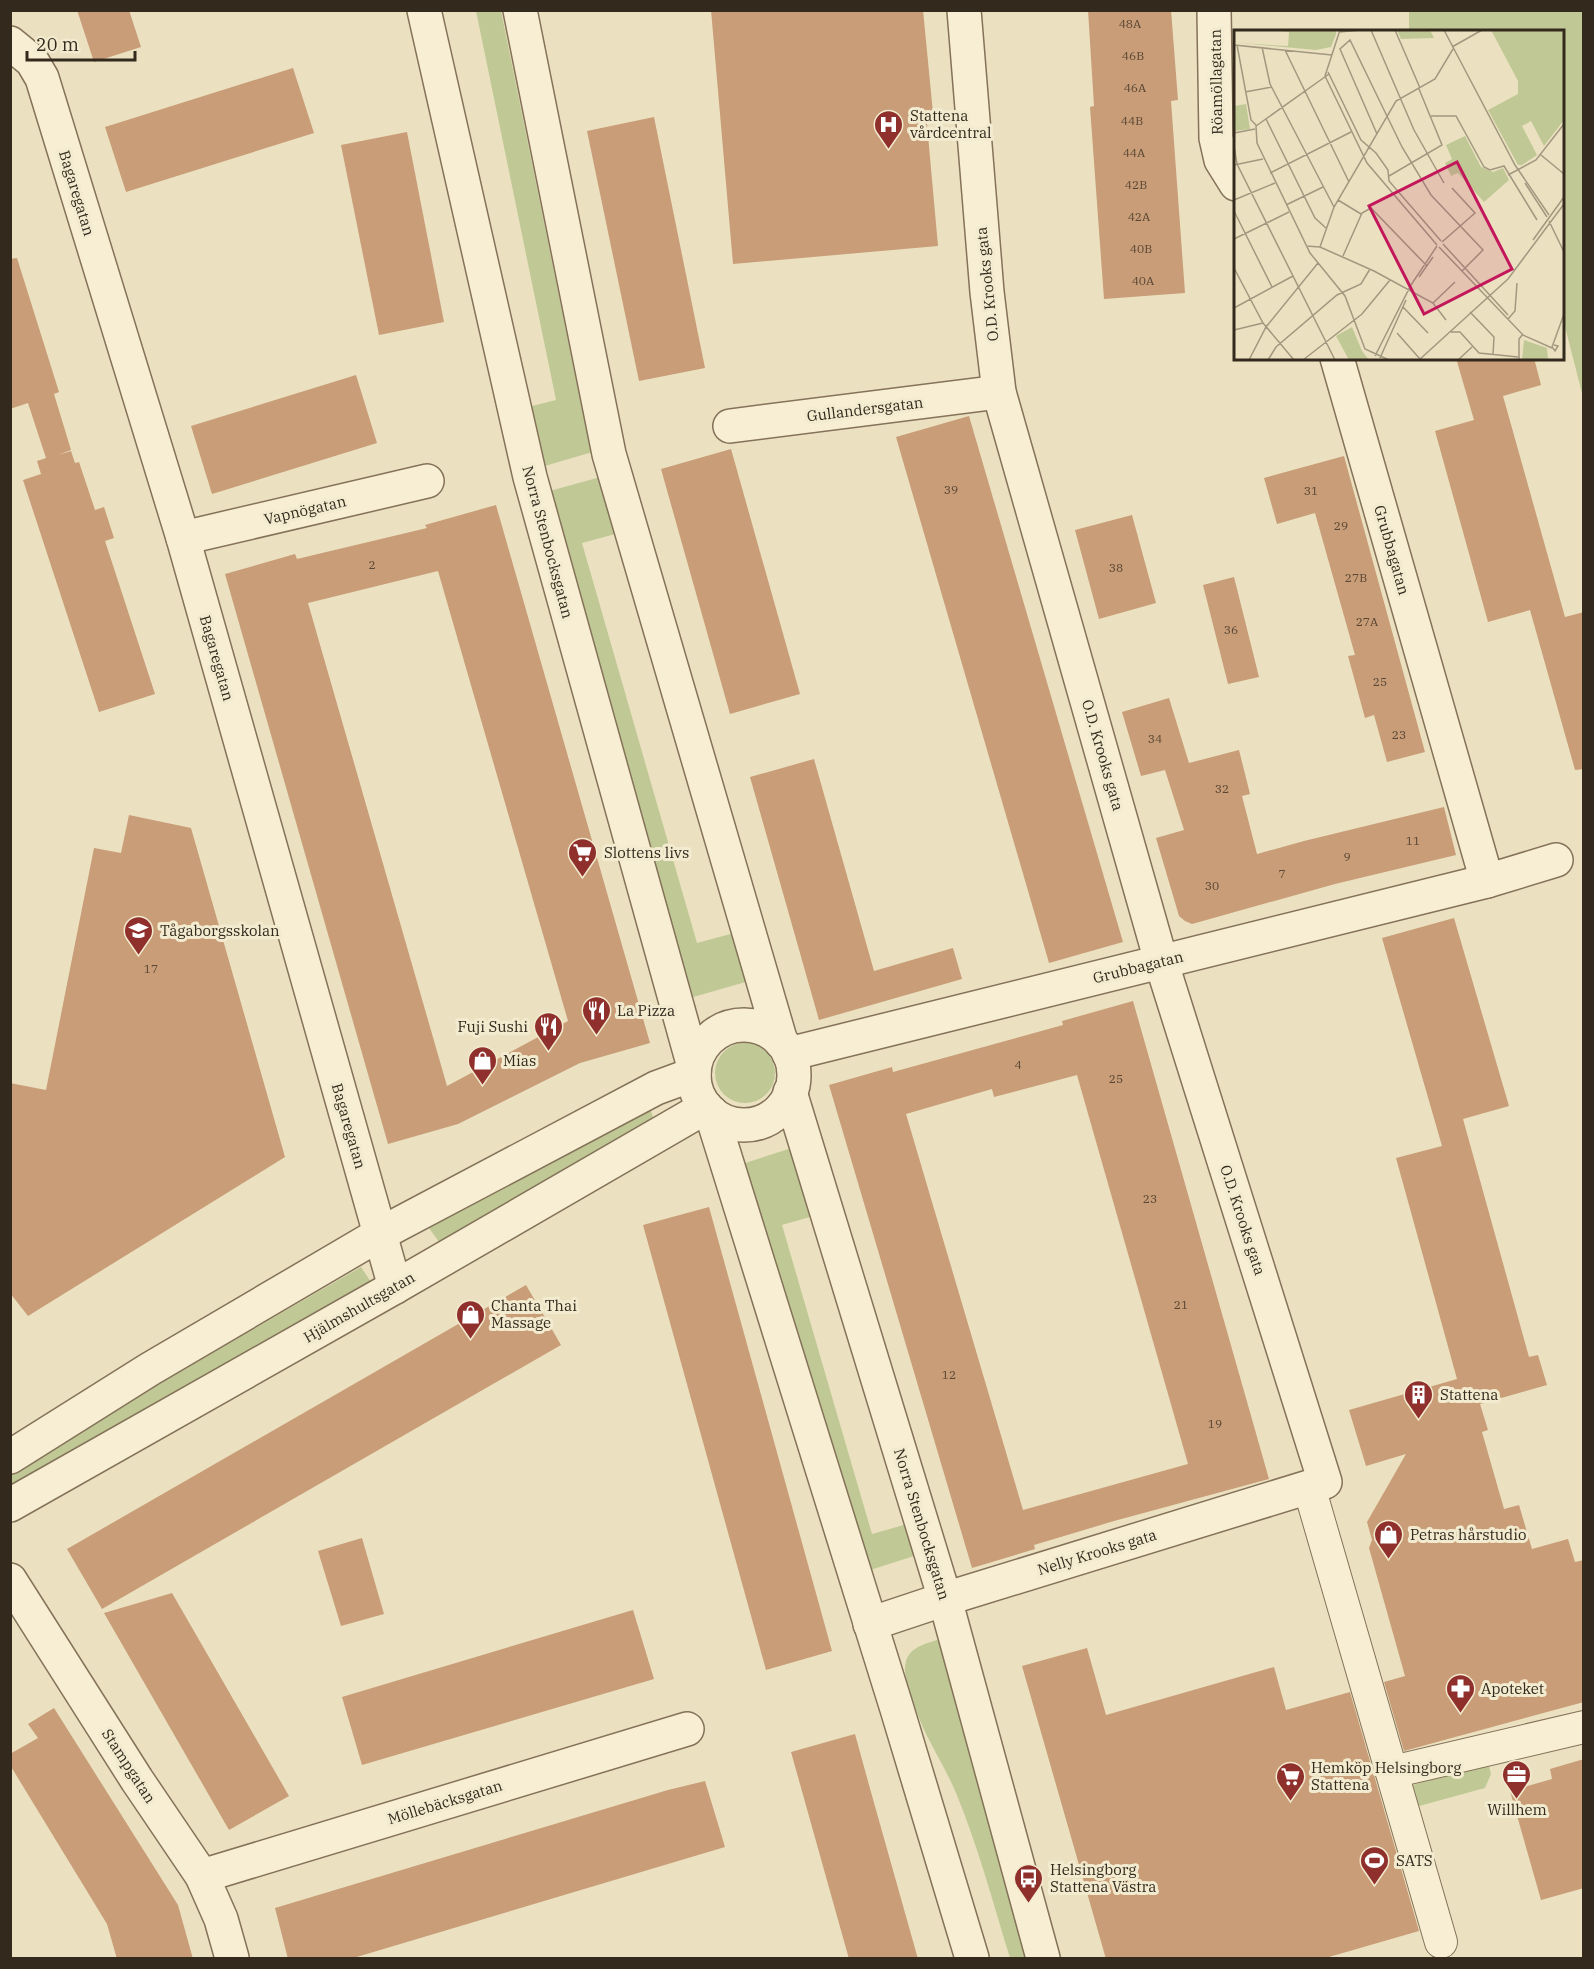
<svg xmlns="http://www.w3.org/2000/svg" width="1594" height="1969" font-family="'IBM Plex Serif',serif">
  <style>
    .green { fill: #c0c995 }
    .building { fill: #c89d77; fill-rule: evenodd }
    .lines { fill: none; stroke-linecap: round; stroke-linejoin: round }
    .pedestrian-casing { stroke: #847259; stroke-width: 34 }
    .minor-casing { stroke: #847259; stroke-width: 36 }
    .pedestrian { stroke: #f7eed3; stroke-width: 32 }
    .minor { stroke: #f7eed3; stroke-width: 33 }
    .labels { text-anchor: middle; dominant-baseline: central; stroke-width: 6; stroke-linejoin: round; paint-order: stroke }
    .number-label { font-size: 12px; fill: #594634 }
    .street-label { font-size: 15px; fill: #34291d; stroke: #f3ebcf }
    .poi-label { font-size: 15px; fill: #34291d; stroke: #f3ebcf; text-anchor: start }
    .inset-road { fill: none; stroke: #a2977f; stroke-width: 1.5 }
    .view { fill: #c2185b; fill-opacity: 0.15; stroke: #c2185b; stroke-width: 3 }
    .inset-edge { fill: none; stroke: #34291d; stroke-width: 3 }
  </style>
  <rect width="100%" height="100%" fill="#ebe1c0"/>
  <g class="green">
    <path d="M476,11h25l77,378 18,62 -58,17 -14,-60 32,-8z"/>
    <path d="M1409,11h174v386l-20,-78 -1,-287 -153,-1z"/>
    <path d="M604,476l15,57 -37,10 115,400 37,-10 15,48 -59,17 -144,-506z"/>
    <circle cx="745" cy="1073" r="30"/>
    <path d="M649,1105l6,18 -213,123 -13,-18z"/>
    <path d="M798,1146l19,69 -35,10 90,309 35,-10 10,31 -56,18 -122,-408z"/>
    <path d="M361,1267l10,15 -360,205v-16l2,-3z"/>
    <path d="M943,1638l85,320h-18c-17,-55 -32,-112 -54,-165 -12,-29 -30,-54 -40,-83 -5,-14 -14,-34 -10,-49 5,-16 24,-18 37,-23z"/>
    <path d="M1488,1762l3,12 -6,14 -73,20 -5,-21z"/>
  </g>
  <g class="building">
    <path d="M77,10h52l12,37 -47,15z"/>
    <path d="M711,10h212l10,103h-7l12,133 -205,18z"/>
    <path d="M1088,10h83l7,90 -7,1 14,192 -81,6 -14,-192 4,-1z"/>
    <path d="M293,68l21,65 -188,59 -21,-65z"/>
    <path d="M654,117l51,251 -66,13 -52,-250z"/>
    <path d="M407,132l37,190 -65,13 -38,-190z"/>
    <path d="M17,258l42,134 -5,2 17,56 -13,5 13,-4 4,12 4,-1 16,48 9,-3 10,31 -9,3 50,153 -56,18 -76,-232 18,-6 -4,-13 9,-3 -18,-55 -18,6v-150z"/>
    <path d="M1456,358h78l7,27 -38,11 62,221 19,-5v157l-9,1 -45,-160 -42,12 -53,-191 39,-11z"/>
    <path d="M356,375l21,68 -165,51 -21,-68z"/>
    <path d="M969,416l154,526 -74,21 -153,-526z"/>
    <path d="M731,449l69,245 -70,20 -69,-245z"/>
    <path d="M1344,456l81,296 -38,10 -13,-47 -9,3 -17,-62 7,-1 -40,-142 -38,11 -13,-46z"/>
    <path d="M496,505l154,538 -70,20 -122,61 -70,20 -163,-570 70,-20 2,5 130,-31 -2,-3zM438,571l130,450 -121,65 -139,-483z"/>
    <path d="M1132,515l24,88 -57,16 -24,-89z"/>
    <path d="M1234,577l25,100 -31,7 -25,-99z"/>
    <path d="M1169,698l20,65 50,-13 11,44 -8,2 15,58 47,-13 140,-34 12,48 -121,29 -143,40 -7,-3 -6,-5 -23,-78 28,-8 -19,-60 -24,6 -19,-64z"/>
    <path d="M814,759l60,212 79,-23 9,31 -143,41 -69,-243z"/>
    <path d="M129,815l62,13 94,329 -257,159 -18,-23v-210l36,7 48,-242 27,5z"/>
    <path d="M1454,918l55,188 -46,13 66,238 9,-2 9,30 -67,19 8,26 -6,2 22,77 15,-4 13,44 36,-10 7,23 9,-2v142l-180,49 -20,-69 21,-6 -36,-128 3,-8 -5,-18 39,-68 -40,12 -17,-56 108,-31 -61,-221 46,-12 -60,-208z"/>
    <path d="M1133,1001l136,478 -155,42 -80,24 1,4 -63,19 -143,-483 63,-18 1,5 170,-47 -1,-4zM1077,1075l111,389 -165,46 -117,-396 86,-25 2,8z"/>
    <path d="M709,1207l123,444 -66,19 -123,-445z"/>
    <path d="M526,1285l35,60 -459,264 -35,-60z"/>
    <path d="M362,1538l22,76 -43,12 -23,-75z"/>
    <path d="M172,1593l117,203 -60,34 -125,-217z"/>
    <path d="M633,1610l21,69 -292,86 -20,-68z"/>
    <path d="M1087,1648l19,67 168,-48 12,43 64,-18 69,239 -97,28h-216l-84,-293z"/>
    <path d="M54,1708l124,197 15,54h-76l-10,-35 -97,-159v-11l28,-16 -10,-14z"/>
    <path d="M855,1734l14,51 49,174h-69l-58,-207z"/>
    <path d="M1584,1759v129l-43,12 -31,-109 42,-12 -2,-10z"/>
    <path d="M705,1781l20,66 -375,112h-62l-13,-51 393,-118z"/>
  </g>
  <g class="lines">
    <defs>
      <g id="pedestrian">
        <path d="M1309,1487l132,455"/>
        <path d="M1392,1772l192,-45"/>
      </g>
      <g id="minor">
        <path d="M424,10l106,467 164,590"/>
        <path d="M520,10l89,444 172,588"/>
        <path d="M1214,10l2,128 5,22 15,24"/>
        <path d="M10,43l22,18 10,17 141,460 212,749"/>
        <path d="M730,426l269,-34"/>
        <path d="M183,538l244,-57"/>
        <path d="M1487,881l69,-21"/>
        <circle cx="744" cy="1075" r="50"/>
        <path d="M789,1054l698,-173 -150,-523"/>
        <path d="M790,1092l155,507 98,359"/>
        <path d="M711,1112l186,597 75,249"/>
        <path d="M10,1457l140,-88 230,-135 276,-146 38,-14"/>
        <path d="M10,1505l385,-218 311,-180"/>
        <path d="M10,1580l127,200 65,96 19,43 11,39"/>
        <path d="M870,1624l75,-25 380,-117 -164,-521 -162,-569 -12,-100 -23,-282"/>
        <path d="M202,1876l485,-147"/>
      </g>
    </defs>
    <use href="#pedestrian" class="pedestrian-casing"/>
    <use href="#minor" class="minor-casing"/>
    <use href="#pedestrian" class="pedestrian"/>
    <use href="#minor" class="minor"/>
  </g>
  <defs>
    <symbol id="hospital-pin" viewBox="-11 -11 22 30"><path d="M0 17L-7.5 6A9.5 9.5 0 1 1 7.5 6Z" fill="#90302c" stroke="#f3ebcf"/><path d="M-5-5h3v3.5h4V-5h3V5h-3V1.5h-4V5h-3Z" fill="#fff"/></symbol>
    <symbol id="supermarket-pin" viewBox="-11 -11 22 30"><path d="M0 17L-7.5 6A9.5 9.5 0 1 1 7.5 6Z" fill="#90302c" stroke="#f3ebcf"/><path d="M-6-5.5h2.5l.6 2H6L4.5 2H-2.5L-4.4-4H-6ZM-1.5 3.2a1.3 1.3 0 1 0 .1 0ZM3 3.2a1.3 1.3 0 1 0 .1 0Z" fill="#fff"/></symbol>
    <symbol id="school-pin" viewBox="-11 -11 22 30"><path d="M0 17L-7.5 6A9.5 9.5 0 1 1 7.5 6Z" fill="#90302c" stroke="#f3ebcf"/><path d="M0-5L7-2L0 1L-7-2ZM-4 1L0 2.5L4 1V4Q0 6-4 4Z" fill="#fff"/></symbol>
    <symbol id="restaurant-pin" viewBox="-11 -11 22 30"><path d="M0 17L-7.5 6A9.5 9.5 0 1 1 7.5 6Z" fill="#90302c" stroke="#f3ebcf"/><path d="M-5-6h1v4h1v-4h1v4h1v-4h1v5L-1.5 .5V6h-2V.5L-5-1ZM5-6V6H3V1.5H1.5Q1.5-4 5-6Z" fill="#fff"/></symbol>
    <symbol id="shop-pin" viewBox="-11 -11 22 30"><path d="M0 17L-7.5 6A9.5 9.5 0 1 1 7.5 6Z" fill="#90302c" stroke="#f3ebcf"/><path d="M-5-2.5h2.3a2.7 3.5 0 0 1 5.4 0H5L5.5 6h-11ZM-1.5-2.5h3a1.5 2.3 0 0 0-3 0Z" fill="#fff"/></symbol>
    <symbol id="building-pin" viewBox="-11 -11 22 30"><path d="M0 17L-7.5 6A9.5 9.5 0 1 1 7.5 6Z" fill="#90302c" stroke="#f3ebcf"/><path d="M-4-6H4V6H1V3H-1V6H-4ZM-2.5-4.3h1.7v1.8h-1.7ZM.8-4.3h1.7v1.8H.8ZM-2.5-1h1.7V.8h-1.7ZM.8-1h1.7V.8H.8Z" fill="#fff"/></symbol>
    <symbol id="pharmacy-pin" viewBox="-11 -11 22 30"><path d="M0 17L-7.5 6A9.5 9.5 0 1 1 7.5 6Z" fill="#90302c" stroke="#f3ebcf"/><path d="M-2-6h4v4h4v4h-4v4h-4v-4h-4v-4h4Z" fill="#fff"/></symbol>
    <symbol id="office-pin" viewBox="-11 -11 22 30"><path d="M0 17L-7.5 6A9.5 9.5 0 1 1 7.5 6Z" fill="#90302c" stroke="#f3ebcf"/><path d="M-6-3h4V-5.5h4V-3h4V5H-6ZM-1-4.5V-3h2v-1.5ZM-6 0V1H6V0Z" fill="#fff"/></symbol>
    <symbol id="stadium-pin" viewBox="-11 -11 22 30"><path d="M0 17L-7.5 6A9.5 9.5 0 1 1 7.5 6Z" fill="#90302c" stroke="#f3ebcf"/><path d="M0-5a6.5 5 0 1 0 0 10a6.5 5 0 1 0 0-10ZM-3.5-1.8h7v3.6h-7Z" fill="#fff"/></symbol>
    <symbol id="bus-pin" viewBox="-11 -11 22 30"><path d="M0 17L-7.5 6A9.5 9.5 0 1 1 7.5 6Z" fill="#90302c" stroke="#f3ebcf"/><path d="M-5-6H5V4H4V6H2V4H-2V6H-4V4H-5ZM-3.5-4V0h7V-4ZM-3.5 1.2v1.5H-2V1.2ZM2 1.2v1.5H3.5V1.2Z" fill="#fff"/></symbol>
  </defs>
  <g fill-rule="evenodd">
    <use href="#hospital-pin" x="872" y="108" width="33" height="45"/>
    <use href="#supermarket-pin" x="566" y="836" width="33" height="45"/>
    <use href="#school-pin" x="122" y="914" width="33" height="45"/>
    <use href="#restaurant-pin" x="580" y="994" width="33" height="45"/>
    <use href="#restaurant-pin" x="532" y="1010" width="33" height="45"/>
    <use href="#shop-pin" x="466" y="1044" width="33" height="45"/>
    <use href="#shop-pin" x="454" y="1298" width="33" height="45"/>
    <use href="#building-pin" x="1402" y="1378" width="33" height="45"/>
    <use href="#shop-pin" x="1372" y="1518" width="33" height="45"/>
    <use href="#pharmacy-pin" x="1444" y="1672" width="33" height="45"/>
    <use href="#office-pin" x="1500" y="1758" width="33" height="45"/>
    <use href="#supermarket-pin" x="1274" y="1760" width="33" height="45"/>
    <use href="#stadium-pin" x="1358" y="1844" width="33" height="45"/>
    <use href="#bus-pin" x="1012" y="1862" width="33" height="45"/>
  </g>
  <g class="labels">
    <g class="number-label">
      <text x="1130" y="23">48A</text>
      <text x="1133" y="55">46B</text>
      <text x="1135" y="87">46A</text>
      <text x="1132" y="120">44B</text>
      <text x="1134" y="152">44A</text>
      <text x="1136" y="184">42B</text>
      <text x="1139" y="216">42A</text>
      <text x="1141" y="248">40B</text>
      <text x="1143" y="280">40A</text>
      <text x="951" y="489">39</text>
      <text x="1311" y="490">31</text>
      <text x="1341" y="525">29</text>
      <text x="372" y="564">2</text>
      <text x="1116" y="567">38</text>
      <text x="1356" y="577">27B</text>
      <text x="1367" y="621">27A</text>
      <text x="1231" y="629">36</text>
      <text x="1380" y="681">25</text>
      <text x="1399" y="734">23</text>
      <text x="1155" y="738">34</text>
      <text x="1222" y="788">32</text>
      <text x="1413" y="840">11</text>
      <text x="1347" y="856">9</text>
      <text x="1282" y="873">7</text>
      <text x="1212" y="885">30</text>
      <text x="151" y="968">17</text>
      <text x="1018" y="1064">4</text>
      <text x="1116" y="1078">25</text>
      <text x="1150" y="1198">23</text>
      <text x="1181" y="1304">21</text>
      <text x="949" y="1374">12</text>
      <text x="1215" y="1423">19</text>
    </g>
    <g class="street-label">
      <text transform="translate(1216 82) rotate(-91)">Röamöllagatan</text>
      <text transform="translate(77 193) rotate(73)">Bagaregatan</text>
      <text transform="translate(987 284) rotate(-96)">O.D. Krooks gata</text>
      <text transform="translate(865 409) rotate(-7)">Gullandersgatan</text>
      <text transform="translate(305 510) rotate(-13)">Vapnögatan</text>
      <text transform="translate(548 542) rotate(75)">Norra Stenbocksgatan</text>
      <text transform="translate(1392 550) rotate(74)">Grubbagatan</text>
      <text transform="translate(217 658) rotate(74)">Bagaregatan</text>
      <text transform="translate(1103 755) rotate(74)">O.D. Krooks gata</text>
      <text transform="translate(1138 967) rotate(-14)">Grubbagatan</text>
      <text transform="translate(349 1126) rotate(74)">Bagaregatan</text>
      <text transform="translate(1243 1220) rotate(72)">O.D. Krooks gata</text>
      <text transform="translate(359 1307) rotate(-30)">Hjälmshultsgatan</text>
      <text transform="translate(922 1524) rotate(73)">Norra Stenbocksgatan</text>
      <text transform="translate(1097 1552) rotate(-17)">Nelly Krooks gata</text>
      <text transform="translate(129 1766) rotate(57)">Stampgatan</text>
      <text transform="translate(445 1802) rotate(-17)">Möllebäcksgatan</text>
    </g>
    <g class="poi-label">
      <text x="910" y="115">Stattena<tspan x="910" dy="17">vårdcentral</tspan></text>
      <text x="604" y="852">Slottens livs</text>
      <text x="160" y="930">Tågaborgsskolan</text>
      <text x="617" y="1010">La Pizza</text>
      <text x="528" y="1026" text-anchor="end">Fuji Sushi</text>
      <text x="503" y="1060">Mias</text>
      <text x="491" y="1305">Chanta Thai<tspan x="491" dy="17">Massage</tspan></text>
      <text x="1440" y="1394">Stattena</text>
      <text x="1410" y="1534">Petras hårstudio</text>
      <text x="1481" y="1688">Apoteket</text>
      <text x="1311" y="1767">Hemköp Helsingborg<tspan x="1311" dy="17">Stattena</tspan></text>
      <text x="1517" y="1809" text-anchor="middle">Willhem</text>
      <text x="1396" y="1860">SATS</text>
      <text x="1050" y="1869">Helsingborg<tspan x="1050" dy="17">Stattena Västra</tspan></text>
    </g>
  </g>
  <g transform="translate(1234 30)">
    <rect width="330" height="330" fill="#ebe1c0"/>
    <path d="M35,0h67v4l-5,13 -15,3 -77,-7 49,3 1,-14zM163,0h33l4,8 -33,1zM257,0h73v90l-20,26 -13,-25 -9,5 15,29 -15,10h-4l-30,-55 30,-16v-13zM12,74l4,25 -16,2v-25zM231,106l16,31 12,5 10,-4 6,12 -25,22 -26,-29 -7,3 -6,-13 7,-4 -6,-14zM118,297l10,24 7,9h-20l-13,-24zM290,310l23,8 1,12h-26z" fill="#c0c995"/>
    <path class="inset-road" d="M106,0l-15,46 42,87 70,82M137,0l43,100 30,53M161,0l25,58M210,0l71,135 34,50M105,2l22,-2M0,15l98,10M3,15l14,75 5,5M28,17l8,37 64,123M218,17l30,-17M51,20l64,132M94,42l33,68 15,13 12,17 1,11 52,60M95,44l-73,52 1,17 53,110 35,43 20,53 24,11M11,62l27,-5M197,86h25l28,51 6,3 14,-4 33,54M32,89l49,99 11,10M0,103l21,-4M143,104l-37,-85 10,-9 52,107 29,48 52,55 -21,21M0,116l3,18 98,196M307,125l23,19M0,135l29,-6M36,143l81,-41M274,145l28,-15 28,-36M155,146l53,-31 -23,-56M291,153l22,34M0,170l41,-17M104,170l23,14M52,175l37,-18M0,181l38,76M315,191l15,31M0,209l55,-27M299,210l31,-43M208,212l33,-29 -23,-25M209,214l65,71M72,216l14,1 54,24 59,32 13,17M86,217l14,-40 62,-106 39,-22 18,-30M205,217l84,88 29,13M109,226l19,-43 9,-5 56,58M0,238l29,55 31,37M185,247l14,-20M199,273l22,-21M169,277l25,26M0,278l59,-32M236,282l24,25 -1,18M274,289l7,-8 2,-28M0,300l29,-7M217,302h9l19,21 39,4M163,303l23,26M320,315l4,1 -3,5 -3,-4 12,-33M141,326l36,-71 26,-39M146,328l26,-58M15,330l17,-33 52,-64M34,330l8,-13 61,-52 24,-11 9,-15M69,330l59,-46 28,-34M185,330l89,-81 56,-75M224,330l14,-13M285,330v-21l4,-5"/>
    <path class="view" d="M223,132l55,107 -88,45 -55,-108z"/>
    <rect width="330" height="330" class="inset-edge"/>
  </g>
  <rect width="1594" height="1969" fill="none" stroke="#34291d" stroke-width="24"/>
  <path d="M27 51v9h108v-9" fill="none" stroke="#34291d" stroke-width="3"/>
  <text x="36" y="51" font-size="18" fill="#34291d" stroke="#f3ebcf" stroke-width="4.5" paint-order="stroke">20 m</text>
</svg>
